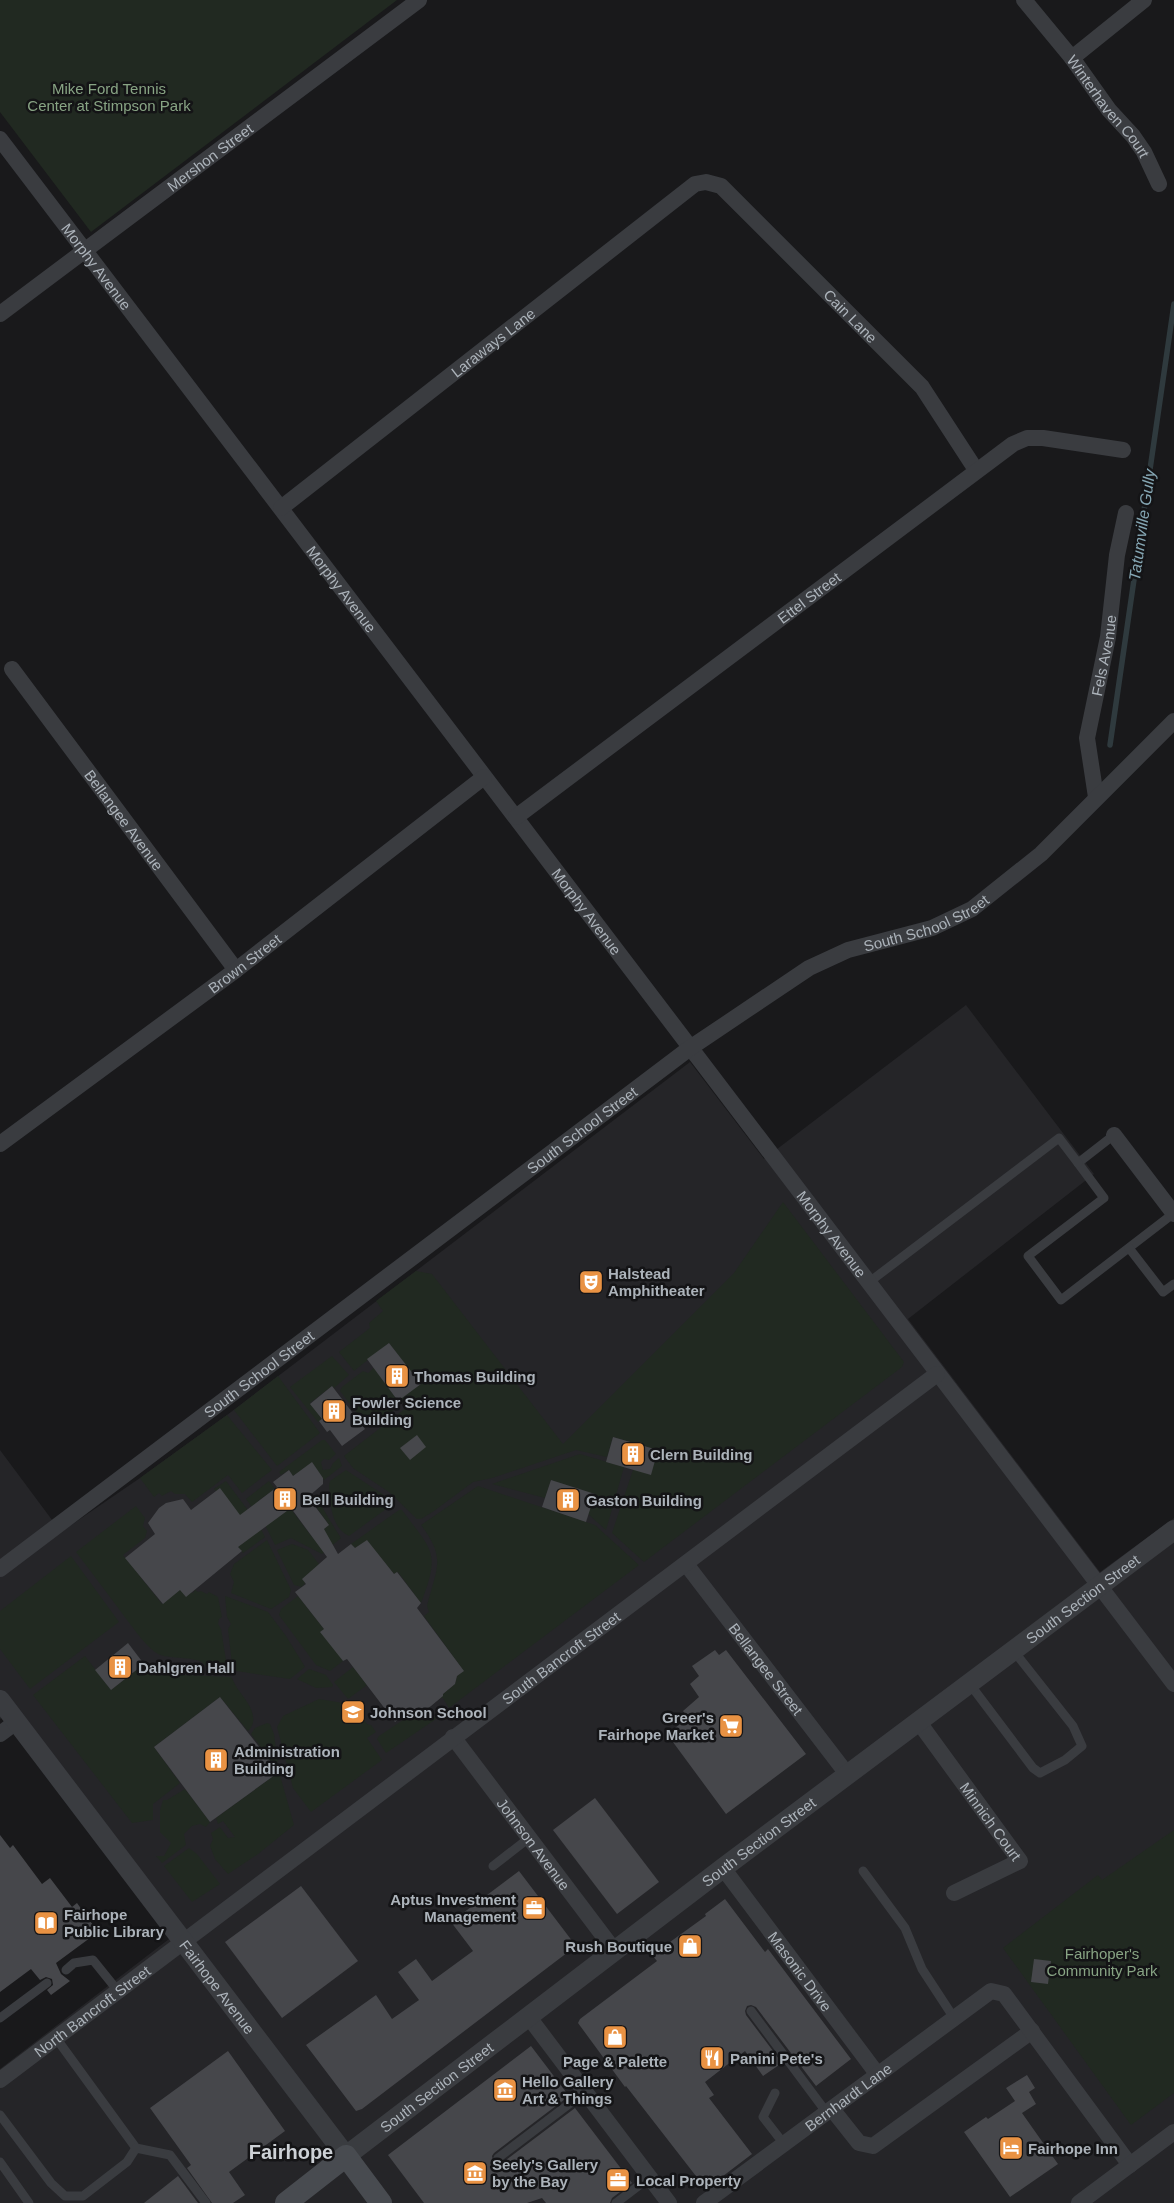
<svg xmlns="http://www.w3.org/2000/svg" width="1174" height="2203" font-family="Helvetica,sans-serif">
  <style>
    .built { fill: #252528 }
    .green { fill: #212921 }
    .lines { fill: none; stroke-linecap: round; stroke-linejoin: round }
    .stream { stroke: #2f3a3e; stroke-width: 5.5 }
    .building { fill: #46474b }
    .service { stroke: #3a3c40; stroke-width: 9 }
    .minor { stroke: #3a3c40; stroke-width: 16 }
    .tertiary { stroke: #3a3c40; stroke-width: 20 }
    .secondary { stroke: #484b50; stroke-width: 22 }
    .labels { text-anchor: middle; dominant-baseline: central; stroke-width: 5; stroke-linejoin: round; paint-order: stroke }
    .park-label { font-size: 15px; fill: #88a484; stroke: #141416 }
    .street-label { font-size: 15px; fill: #acb3ba; stroke: #141416 }
    .poi-label { font-size: 15px; font-weight: bold; fill: #acb3ba; stroke: #141416; text-anchor: start }
    .water-label { font-size: 16px; font-style: italic; fill: #85a6b3; stroke: #141416 }
    .district-label { font-size: 20px; font-weight: bold; fill: #cdd1d6; stroke: #141416 }
  </style>
  <rect width="100%" height="100%" fill="#19191b"/>
  <path class="built" d="M966,1005l128,169 -186,145 192,253 74,-54v685h-1174v-134l182,-140 -167,-221 -15,11v-269l61,82 79,-54 87,-63 463,-353 74,97z"/>
  <g class="green">
    <path d="M0,0h397l-306,232 -91,-120z"/>
    <path d="M783,1202l121,160 -2,5 -258,195 -32,-29 21,-63 25,-20 -45,-13 -6,20 -31,-7 -84,28 -19,4 -39,29 -13,8h-4l-28,-27 -36,-24 -9,-12 62,-48 -6,-9 20,-15 -31,-41 -35,28 -15,-19 31,-24 -1,-5 14,-12 -7,-10 40,-30 16,3 131,170 171,-171z"/>
    <path d="M332,1356l17,19 -15,13 -2,-2 -22,17 12,16 -4,3 -28,-35z"/>
    <path d="M374,1368l23,31 -3,2 4,6 -26,20 -5,-1 -27,-35 2,-4 21,-16 5,2z"/>
    <path d="M278,1376l42,57 -43,33 -43,-56z"/>
    <path d="M227,1415l45,55 -30,23 -14,-18 -36,27 -7,-8h-10l-4,-3 -9,5 -3,-3 -5,4 -14,-19z"/>
    <path d="M322,1440h3l11,14 -7,6 -5,-1 -3,3 2,8 7,-1 3,-6 6,-5 3,8 -18,14 -12,-17 -19,13 -4,-6 -8,5 -2,-3z"/>
    <path d="M580,1454l44,13 -18,63 -18,-16 6,-20 -43,-14 -6,18 -53,-14z"/>
    <path d="M346,1470l47,31v3l-44,32c-18,-8 -19,-34 -20,-51l1,-4z"/>
    <path d="M226,1481l33,44 6,12 -22,16 -5,-6 18,-14 -42,-44z"/>
    <path d="M269,1481l6,8 -17,12 15,20 19,-14 1,5 19,25 17,-12 -18,-25 5,-2c10,14 16,27 25,40l-19,16 -31,-16 -16,7 -10,-20 -19,-26z"/>
    <path d="M478,1486l117,39 44,40 -190,143 -6,-10h-3l3,-2v-2l12,-10 2,-8 6,-6 -39,-54 5,-4 -2,-6c9,-37 20,-47 -6,-81z"/>
    <path d="M136,1506l9,12 -2,8 4,5 -2,7 -22,17 39,49 18,-14 13,3 2,-3 3,2 3,-1 6,3 2,-2 9,5 4,20 -3,2 -1,5 3,5 6,38 -2,3 -18,-2c-6,-15 -39,-6 -52,-16 -11,-8 -20,-22 -28,-32 -17,-23 -34,-46 -51,-68z"/>
    <path d="M399,1510h3c30,41 39,41 19,93l-23,-31 -4,2 -27,-33 -12,7 -4,-4z"/>
    <path d="M267,1540l24,50 -2,7 -18,12 -40,-16 3,-11 -4,-8 4,-10z"/>
    <path d="M292,1544l16,6 11,14 -17,23 -8,-2 -17,-35z"/>
    <path d="M71,1556l48,66 -89,67 -30,-40v-38z"/>
    <path d="M225,1596l43,16 18,24 19,31 -15,12 -54,-8 -4,-7 -4,-35 3,-5 -4,-7z"/>
    <path d="M298,1596l26,33 19,32 -13,10 -14,-6 -37,-50 2,-6z"/>
    <path d="M85,1656l26,34 33,-26 40,11 47,2c3,4 4,8 6,11 8,11 25,30 11,43l-28,-34 -66,50 26,36 -27,21v16l-21,3 -99,-128z"/>
    <path d="M353,1667l14,18 -19,14 -14,-17z"/>
    <path d="M309,1669l17,6 7,10 -1,2 -16,1 -19,-9z"/>
    <path d="M319,1699l36,6 6,6 -2,3 8,10 4,1 5,7 -9,6 15,22 -71,52 -18,-24 -16,-61 6,-11z"/>
    <path d="M427,1709h2l7,10 -50,34 -9,-14 2,-3 24,-16v-3l4,-4 4,5 8,-7z"/>
    <path d="M267,1723l3,1 4,10 5,38 15,53 -36,29 -30,20 -13,-15 -5,-13 3,-7 -2,-6 9,-6 8,11 7,-1 -12,-16 -5,3 -2,-6 63,-46 -28,-38 4,-6z"/>
    <path d="M185,1789l25,33 -4,5 -6,-3 -8,2 -8,8 2,11 -24,18 -6,-7h8l7,-13 -11,-11v-22l3,-10h4z"/>
    <path d="M1174,1830v263l-43,32 -128,-177 95,-73 4,5z"/>
    <path d="M189,1848l8,6 23,30 -28,18 -28,-36z"/>
  </g>
  <g class="lines">
    <path class="stream" d="M1110,745l64,-441"/>
  </g>
  <g class="building">
    <path d="M389,1343l32,41 -23,17 -31,-42z"/>
    <path d="M332,1386l33,43 -23,17 -12,-16 -3,2 -8,-11 3,-2 -12,-15z"/>
    <path d="M417,1435l9,12 -16,13 -10,-12z"/>
    <path d="M613,1437l45,13 -7,25 -45,-13z"/>
    <path d="M312,1462l11,16v6l-15,13 21,28 -5,4 14,25 13,-10 4,4 12,-8 27,34 3,-2 24,31 -4,5 47,63 -7,5 -2,8 -12,10v2l-18,15h-6l-8,7 -4,-5 -12,9 -48,-63 -4,2 -23,-29 4,-3 -29,-37 11,-8 -4,-5 25,-22 -36,-49 -53,39 4,4 -56,46 -6,-7 -17,14 -38,-46 30,-24 -7,-11 11,-15 7,-5 17,-4 8,11 29,-22 20,27 37,-28 -4,-5 16,-12 4,6z"/>
    <path d="M551,1480l44,14 -9,28 -44,-15z"/>
    <path d="M128,1643l16,21 -33,26 -16,-20z"/>
    <path d="M715,1650l4,5 7,-5 80,104 -80,60 -59,-80 21,-16 -5,-7 16,-14 -9,-13 9,-8 -7,-10z"/>
    <path d="M220,1697l59,75 -69,50 -56,-75z"/>
    <path d="M595,1798l64,84 -42,32 -64,-84z"/>
    <path d="M0,1835l10,13 3,-3 29,39 8,-6 22,29 5,-4 21,29 -42,31 5,11 9,7 -19,14 -4,-5 6,-5 -1,-6 -6,-2 -6,3 -9,-11 -31,23z"/>
    <path d="M519,1871l57,75 -214,163 -6,2 -50,-66 70,-50 16,24 27,-19 -21,-28 18,-13 16,22 41,-30 -22,-29z"/>
    <path d="M301,1886l57,75 -76,57 -57,-76z"/>
    <path d="M725,1899l40,53 3,-3 83,110 -35,27 -60,-79 -5,-2 -4,1 -2,5 1,4 36,48 -19,13 -18,-25 -40,31 9,13 -5,3 43,56 -46,35 -80,-103 -1,1 -47,-64 2,-4 77,-58 -5,-6 54,-39 -1,-2z"/>
    <path d="M1034,1959l17,2 -3,23 -17,-2z"/>
    <path d="M531,2046l38,50 -75,57 -2,3 1,5 3,3 6,-1 73,-55 57,75 -20,15 -2,5h-64l-4,-5 -15,5h-103l-36,-48z"/>
    <path d="M228,2051l57,80 -56,41 16,23 -12,8h-21l-25,-35 4,-3 -41,-57z"/>
    <path d="M1027,2075l8,13 -6,4 7,12 -14,9 36,51 -48,33 -46,-65 22,-15 2,2 27,-18 -9,-13z"/>
    <path d="M178,2176l20,27h-54z"/>
  </g>
  <g class="lines">
    <g class="service">
      <path d="M1114,1135l-36,28 26,35 -76,58 33,44 113,-87"/>
      <path d="M1129,1248l34,44 11,-8"/>
      <path d="M868,1283l191,-145 19,25"/>
      <path d="M969,1683l64,85 7,5 25,-13 17,-14 -9,-20 -60,-76"/>
      <path d="M493,1866l36,-28"/>
      <path d="M863,1871l42,57 17,41 32,49"/>
      <path d="M66,1970l8,-7 19,-3 25,31"/>
      <path d="M751,2011l76,102"/>
      <path d="M0,2018l47,-35"/>
      <path d="M56,2038l80,110 34,7 36,48"/>
      <path d="M775,2093l-12,24 21,27"/>
      <path d="M0,2115l51,68 14,13h18l44,-34 9,-14"/>
      <path d="M498,2158l87,-66"/>
      <path d="M0,2162l29,41"/>
      <path d="M616,2203l34,-26"/>
    </g>
    <g class="minor">
      <path id="s1" d="M1024,0l48,58 37,52 24,26 11,16 15,32"/>
      <path d="M1072,58l72,-58"/>
      <path id="s2" d="M0,139l1174,1545"/>
      <path id="s3" d="M0,314l419,-314"/>
      <path id="s4" d="M281,508l414,-324 11,-2 15,4 201,201 54,83"/>
      <path id="s5" d="M12,669l224,301"/>
      <path id="s6" d="M1096,797l-9,-59 21,-101 9,-82 9,-42"/>
      <path id="s7" d="M516,817l497,-373 14,-6h16l80,12"/>
      <path d="M1114,1135l60,79"/>
      <path id="s8" d="M0,1144l236,-174 248,-193"/>
      <path id="s9" d="M686,1564l161,210"/>
      <path id="s10" d="M0,1569l690,-521 119,-80 39,-18 84,-22 40,-19 69,-55 133,-133"/>
      <path id="s11" d="M918,1721l102,140 -66,32"/>
      <path d="M0,1734l16,-12"/>
      <path id="s12" d="M453,1737l161,213"/>
      <path id="s13" d="M723,1868l155,207"/>
      <path d="M528,2016l141,187"/>
      <path id="s14" d="M0,2080l937,-706"/>
      <path d="M832,2109l27,34 14,3 159,-115"/>
      <path id="s15" d="M704,2203l287,-212 13,3 126,171"/>
      <path d="M1079,2203l95,-71"/>
    </g>
    <path class="tertiary" id="s16" d="M0,1700l346,456 377,-288 451,-338"/>
    <path class="secondary" d="M286,2203l60,-47 35,47"/>
  </g>
  <defs>
    <symbol id="theatre-square" viewBox="-11 -11 22 22"><rect x="-9" y="-9" width="18" height="18" rx="4" fill="#e99243" stroke="#141416"/><path d="M-5-5.5Q0-4 5-5.5V0Q5 5 0 6Q-5 5-5 0ZM-3.3-2.5H-1v1.5H-3.3ZM1-2.5H3.3v1.5H1ZM-2.8 1Q0 5.5 2.8 1Z" fill="#fff"/></symbol>
    <symbol id="building-square" viewBox="-11 -11 22 22"><rect x="-9" y="-9" width="18" height="18" rx="4" fill="#e99243" stroke="#141416"/><path d="M-4-6H4V6H1V3H-1V6H-4ZM-2.5-4.3h1.7v1.8h-1.7ZM.8-4.3h1.7v1.8H.8ZM-2.5-1h1.7V.8h-1.7ZM.8-1h1.7V.8H.8Z" fill="#fff"/></symbol>
    <symbol id="school-square" viewBox="-11 -11 22 22"><rect x="-9" y="-9" width="18" height="18" rx="4" fill="#e99243" stroke="#141416"/><path d="M0-5L7-2L0 1L-7-2ZM-4 1L0 2.5L4 1V4Q0 6-4 4Z" fill="#fff"/></symbol>
    <symbol id="supermarket-square" viewBox="-11 -11 22 22"><rect x="-9" y="-9" width="18" height="18" rx="4" fill="#e99243" stroke="#141416"/><path d="M-6-5.5h2.5l.6 2H6L4.5 2H-2.5L-4.4-4H-6ZM-1.5 3.2a1.3 1.3 0 1 0 .1 0ZM3 3.2a1.3 1.3 0 1 0 .1 0Z" fill="#fff"/></symbol>
    <symbol id="office-square" viewBox="-11 -11 22 22"><rect x="-9" y="-9" width="18" height="18" rx="4" fill="#e99243" stroke="#141416"/><path d="M-6-3h4V-5.5h4V-3h4V5H-6ZM-1-4.5V-3h2v-1.5ZM-6 0V1H6V0Z" fill="#fff"/></symbol>
    <symbol id="library-square" viewBox="-11 -11 22 22"><rect x="-9" y="-9" width="18" height="18" rx="4" fill="#e99243" stroke="#141416"/><path d="M-6-4Q-3-5.5-.7-3.5V5Q-3 3-6 4ZM6-4Q3-5.5 .7-3.5V5Q3 3 6 4Z" fill="#fff"/></symbol>
    <symbol id="shop-square" viewBox="-11 -11 22 22"><rect x="-9" y="-9" width="18" height="18" rx="4" fill="#e99243" stroke="#141416"/><path d="M-5-2.5h2.3a2.7 3.5 0 0 1 5.4 0H5L5.5 6h-11ZM-1.5-2.5h3a1.5 2.3 0 0 0-3 0Z" fill="#fff"/></symbol>
    <symbol id="restaurant-square" viewBox="-11 -11 22 22"><rect x="-9" y="-9" width="18" height="18" rx="4" fill="#e99243" stroke="#141416"/><path d="M-5-6h1v4h1v-4h1v4h1v-4h1v5L-1.5 .5V6h-2V.5L-5-1ZM5-6V6H3V1.5H1.5Q1.5-4 5-6Z" fill="#fff"/></symbol>
    <symbol id="museum-square" viewBox="-11 -11 22 22"><rect x="-9" y="-9" width="18" height="18" rx="4" fill="#e99243" stroke="#141416"/><path d="M0-6L6-3V-2H-6V-3ZM-5-1h2V3h-2ZM-1-1h2V3h-2ZM3-1h2V3H3ZM-6 4H6V6H-6Z" fill="#fff"/></symbol>
    <symbol id="hotel-square" viewBox="-11 -11 22 22"><rect x="-9" y="-9" width="18" height="18" rx="4" fill="#e99243" stroke="#141416"/><path d="M-6-4.5h1.5V1H6V5H4.5V3h-9V5H-6ZM-4 0a1.8 1.8 0 1 1 3.6 0ZM.5 0V-2.5h3Q6-2.5 6 0Z" fill="#fff"/></symbol>
  </defs>
  <g fill-rule="evenodd">
    <use href="#theatre-square" x="577" y="1268" width="28" height="28"/>
    <use href="#building-square" x="383" y="1362" width="28" height="28"/>
    <use href="#building-square" x="320" y="1397" width="28" height="28"/>
    <use href="#building-square" x="619" y="1440" width="28" height="28"/>
    <use href="#building-square" x="271" y="1485" width="28" height="28"/>
    <use href="#building-square" x="554" y="1486" width="28" height="28"/>
    <use href="#building-square" x="106" y="1653" width="28" height="28"/>
    <use href="#school-square" x="339" y="1698" width="28" height="28"/>
    <use href="#supermarket-square" x="717" y="1712" width="28" height="28"/>
    <use href="#building-square" x="202" y="1746" width="28" height="28"/>
    <use href="#office-square" x="520" y="1894" width="28" height="28"/>
    <use href="#library-square" x="32" y="1909" width="28" height="28"/>
    <use href="#shop-square" x="676" y="1932" width="28" height="28"/>
    <use href="#shop-square" x="601" y="2023" width="28" height="28"/>
    <use href="#restaurant-square" x="698" y="2044" width="28" height="28"/>
    <use href="#museum-square" x="491" y="2076" width="28" height="28"/>
    <use href="#hotel-square" x="997" y="2134" width="28" height="28"/>
    <use href="#museum-square" x="461" y="2159" width="28" height="28"/>
    <use href="#office-square" x="604" y="2166" width="28" height="28"/>
  </g>
  <g class="labels">
    <g class="park-label">
      <text x="109" y="88">Mike Ford Tennis<tspan x="109" dy="17">Center at Stimpson Park</tspan></text>
      <text x="1102" y="1953">Fairhoper's<tspan x="1102" dy="17">Community Park</tspan></text>
    </g>
    <g class="street-label">
      <text stroke="none"><textPath href="#s1" startOffset="136">Winterhaven Court</textPath></text>
      <text stroke="none"><textPath href="#s3" startOffset="262">Mershon Street</textPath></text>
      <text stroke="none"><textPath href="#s2" startOffset="160">Morphy Avenue</textPath></text>
      <text stroke="none"><textPath href="#s4" startOffset="736">Cain Lane</textPath></text>
      <text stroke="none"><textPath href="#s4" startOffset="269">Laraways Lane</textPath></text>
      <text stroke="none"><textPath href="#s2" startOffset="565">Morphy Avenue</textPath></text>
      <text stroke="none"><textPath href="#s7" startOffset="366">Ettel Street</textPath></text>
      <text stroke="none"><textPath href="#s6" startOffset="144">Fels Avenue</textPath></text>
      <text stroke="none"><textPath href="#s5" startOffset="188">Bellangee Avenue</textPath></text>
      <text stroke="none"><textPath href="#s2" startOffset="970">Morphy Avenue</textPath></text>
      <text stroke="none"><textPath href="#s10" startOffset="1134">South School Street</textPath></text>
      <text stroke="none"><textPath href="#s8" startOffset="304">Brown Street</textPath></text>
      <text stroke="none"><textPath href="#s10" startOffset="729">South School Street</textPath></text>
      <text stroke="none"><textPath href="#s2" startOffset="1375">Morphy Avenue</textPath></text>
      <text stroke="none"><textPath href="#s10" startOffset="324">South School Street</textPath></text>
      <text stroke="none"><textPath href="#s16" startOffset="1496">South Section Street</textPath></text>
      <text stroke="none"><textPath href="#s14" startOffset="702">South Bancroft Street</textPath></text>
      <text stroke="none"><textPath href="#s9" startOffset="132">Bellangee Street</textPath></text>
      <text stroke="none"><textPath href="#s11" startOffset="124">Minnich Court</textPath></text>
      <text stroke="none"><textPath href="#s16" startOffset="1091">South Section Street</textPath></text>
      <text stroke="none"><textPath href="#s12" startOffset="134">Johnson Avenue</textPath></text>
      <text stroke="none"><textPath href="#s13" startOffset="129">Masonic Drive</textPath></text>
      <text stroke="none"><textPath href="#s16" startOffset="360">Fairhope Avenue</textPath></text>
      <text stroke="none"><textPath href="#s14" startOffset="115">North Bancroft Street</textPath></text>
      <text stroke="none"><textPath href="#s16" startOffset="686">South Section Street</textPath></text>
      <text stroke="none"><textPath href="#s15" startOffset="179">Bernhardt Lane</textPath></text>
    </g>
    <g class="poi-label">
      <text x="608" y="1273">Halstead<tspan x="608" dy="17">Amphitheater</tspan></text>
      <text x="414" y="1376">Thomas Building</text>
      <text x="352" y="1402">Fowler Science<tspan x="352" dy="17">Building</tspan></text>
      <text x="650" y="1454">Clern Building</text>
      <text x="302" y="1499">Bell Building</text>
      <text x="586" y="1500">Gaston Building</text>
      <text x="138" y="1667">Dahlgren Hall</text>
      <text x="370" y="1712">Johnson School</text>
      <text x="714" y="1717" text-anchor="end">Greer's<tspan x="714" dy="17">Fairhope Market</tspan></text>
      <text x="234" y="1751">Administration<tspan x="234" dy="17">Building</tspan></text>
      <text x="516" y="1899" text-anchor="end">Aptus Investment<tspan x="516" dy="17">Management</tspan></text>
      <text x="64" y="1914">Fairhope<tspan x="64" dy="17">Public Library</tspan></text>
      <text x="672" y="1946" text-anchor="end">Rush Boutique</text>
      <text x="730" y="2058">Panini Pete's</text>
      <text x="615" y="2061" text-anchor="middle">Page &amp; Palette</text>
      <text x="522" y="2081">Hello Gallery<tspan x="522" dy="17">Art &amp; Things</tspan></text>
      <text x="1028" y="2148">Fairhope Inn</text>
      <text x="492" y="2164">Seely's Gallery<tspan x="492" dy="17">by the Bay</tspan></text>
      <text x="636" y="2180">Local Property</text>
    </g>
    <g class="water-label">
      <text transform="translate(1142 525) rotate(-82)">Tatumville Gully</text>
    </g>
    <g class="district-label">
      <text x="291" y="2152">Fairhope</text>
    </g>
  </g>
</svg>
